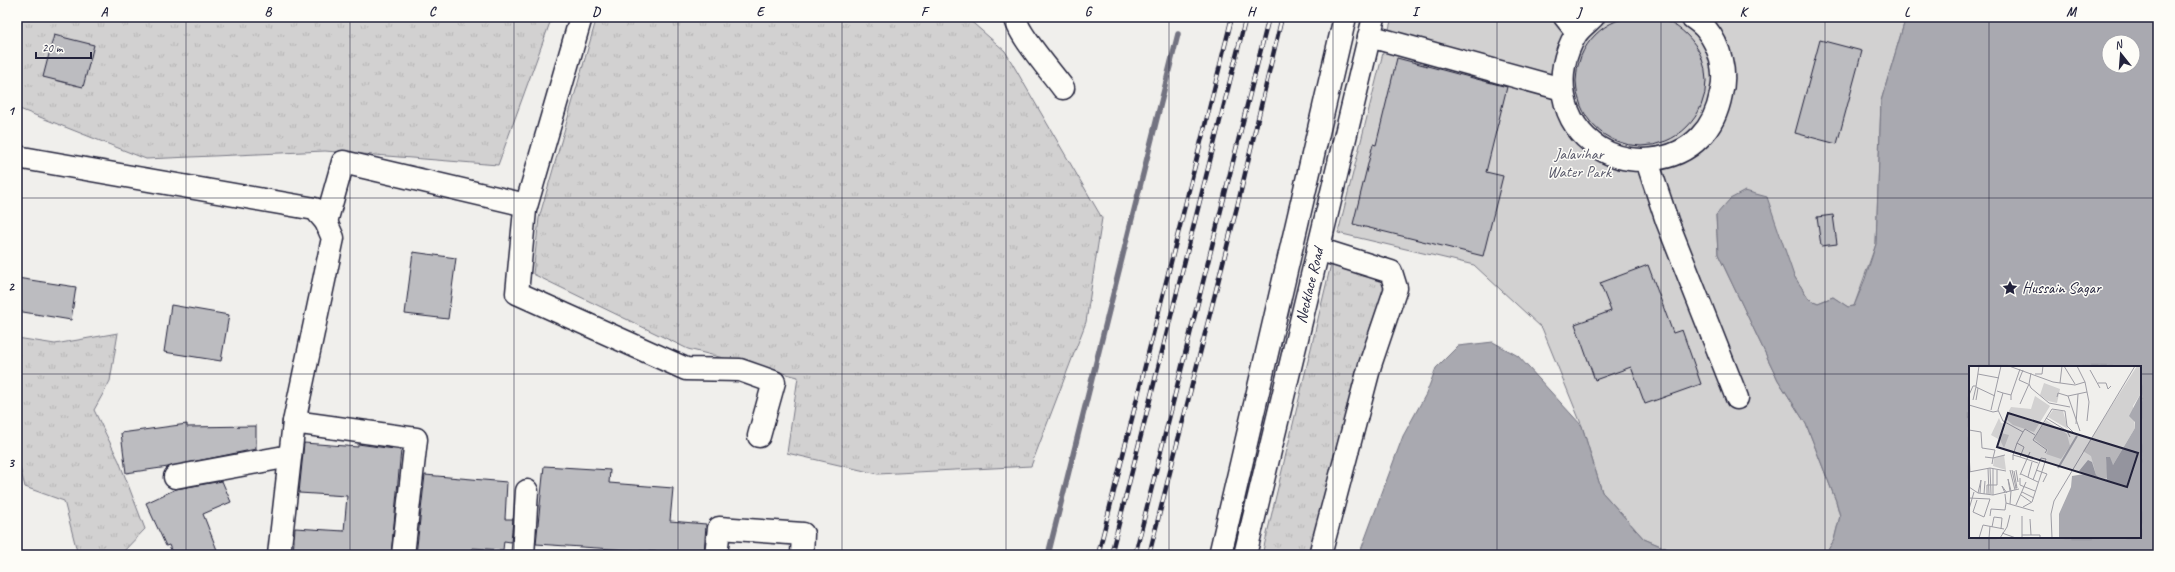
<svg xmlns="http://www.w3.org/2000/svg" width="2175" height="572" font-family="Caveat,sans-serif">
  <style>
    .grass { fill: url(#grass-tufts); stroke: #7a7a86 }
    .park { fill: #d2d1d1; stroke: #7a7a86 }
    .water { fill: #a9a9b0; stroke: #737381; fill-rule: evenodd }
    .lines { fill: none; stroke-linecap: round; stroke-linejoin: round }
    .stream { stroke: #737381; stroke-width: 5.5 }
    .building { fill: #bcbcc0; stroke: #22223b }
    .minor-casing { stroke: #22223b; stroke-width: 25 }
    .major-casing { stroke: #22223b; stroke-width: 25 }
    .minor { stroke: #fdfcf7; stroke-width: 22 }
    .major { stroke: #fdfcf7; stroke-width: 22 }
    .rail-casing { stroke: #22223b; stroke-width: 4.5 }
    .rail { stroke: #fdfcf7; stroke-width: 3; stroke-dasharray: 9; stroke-linecap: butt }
    .grid { fill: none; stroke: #22223b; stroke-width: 1; stroke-opacity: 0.55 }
    .labels { text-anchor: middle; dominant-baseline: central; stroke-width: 3; stroke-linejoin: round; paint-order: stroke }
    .park-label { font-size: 16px; fill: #575768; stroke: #fdfcf7 }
    .street-label { font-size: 16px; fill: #22223b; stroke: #fdfcf7 }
    .poi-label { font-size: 16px; fill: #22223b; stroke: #fdfcf7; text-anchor: start }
    .inset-river { fill: none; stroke: #a9a9b0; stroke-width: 2 }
    .inset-road { fill: none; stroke: #9e9da5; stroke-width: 1 }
    .view { fill: #22223b; fill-opacity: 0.15; stroke: #22223b; stroke-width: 2 }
    .inset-edge { fill: none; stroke: #22223b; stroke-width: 2 }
    .neatline { fill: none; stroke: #22223b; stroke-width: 1.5 }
    .grid-label { font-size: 13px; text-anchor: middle; font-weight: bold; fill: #22223b }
  </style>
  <defs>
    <pattern id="grass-tufts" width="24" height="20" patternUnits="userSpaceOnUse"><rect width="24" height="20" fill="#d2d1d1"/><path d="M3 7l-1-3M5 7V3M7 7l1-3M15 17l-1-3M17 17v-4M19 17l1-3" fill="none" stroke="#b4b3b4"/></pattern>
  </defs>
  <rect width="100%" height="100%" fill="#f0efec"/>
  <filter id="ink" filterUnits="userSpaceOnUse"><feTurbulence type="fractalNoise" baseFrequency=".025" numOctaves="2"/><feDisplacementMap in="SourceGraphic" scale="8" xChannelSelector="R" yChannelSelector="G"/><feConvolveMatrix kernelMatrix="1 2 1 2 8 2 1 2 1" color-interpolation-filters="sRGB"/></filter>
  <g filter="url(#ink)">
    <g class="grass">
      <path d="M17,17h535l-54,148 -173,-14 -179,8 -129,-51z"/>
      <path d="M597,17h369l39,34 97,167 -16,104 -55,144 -153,8 -91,-21 11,-76 -110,-28 -155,-75 6,-56z"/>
      <path d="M1331,264l55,15 2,11 -77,265h-49z"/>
      <path d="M118,333l-8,48 -16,29 25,51 26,68 -25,26h-42l-14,-54 -39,-14 -8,-31v-118l38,6z"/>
    </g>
    <path class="park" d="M1392,17h514l-25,84 -5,143 -22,62 -6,1 -15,-10 -15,6 -9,-4 -15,-23 -78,-61 2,39 60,126 28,44 30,77 4,15 -6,24 -9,15h-143l-38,-16 -42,-47 -20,-66 -40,-98 -68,-63 -136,-32z"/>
    <g class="water">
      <path d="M1906,17h252v538h-333l9,-15 6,-24 -4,-15 -30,-77 -28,-44 -60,-126 -2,-39 14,-16 15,-8 22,6 27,79 15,23 9,4 15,-6 15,10 6,-1 11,-27 11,-35 5,-143zM2109,42h24v24h-24zM1970,367h170v170h-170z"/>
      <path d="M1493,342l25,14 64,70 20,66 42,47 38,16h-323l44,-119 23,-42 10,-26 22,-22z"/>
    </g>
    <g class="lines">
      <path class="stream" d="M1048,555l130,-521"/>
    </g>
    <g class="building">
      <circle cx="1641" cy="81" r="65"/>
      <path d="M54,35l40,10 -11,42 -40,-10z"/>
      <path d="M1820,40l42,11 -25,93 -42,-11z"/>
      <path d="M1397,58l110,29 -21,85 17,4 -20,80 -130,-32 20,-80 3,1z"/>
      <path d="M1833,215l4,29 -16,2 -4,-29z"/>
      <path d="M413,252l43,6 -8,61 -43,-5z"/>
      <path d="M1648,265l25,68 9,-3 19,54 -56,20 -14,-37 -36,13 -20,-56 36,-13 -11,-28z"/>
      <path d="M17,278l59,9 -5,33 -54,-9z"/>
      <path d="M171,305l58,10 -8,46 -57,-9z"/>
      <path d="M187,424v3l69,-1v23l-88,18 -42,6 -5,-40z"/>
      <path d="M304,443l54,4v-3l43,6 -10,105 -98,-1 2,-26 49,3 3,-35 -48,-3z"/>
      <path d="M544,466l66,4 -1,13 64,5 -3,33 36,3 -2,31 -168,-11z"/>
      <path d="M425,475l82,7 -2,37h8l-2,23 -7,-1 -1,9 -31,-2 -1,7h-55z"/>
      <path d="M222,481l9,21 -28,12 16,41h-46l-4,-10 -3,1 -20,-43 30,-14z"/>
    </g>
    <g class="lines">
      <defs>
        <g id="minor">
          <path d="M581,17l-56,193 -8,83 169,76 54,1 34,12 -15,54"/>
          <path d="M1016,17c-1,14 37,57 47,71"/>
          <path d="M1565,17l12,15"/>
          <path d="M1593,17c-5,5 -13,11 -17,17 -23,39 -17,88 23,114 30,19 76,15 101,-11 12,-12 18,-27 21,-43 6,-21 -1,-48 -15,-65 -4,-5 -9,-8 -14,-12"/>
          <path d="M1369,36l193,53"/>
          <path d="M17,157l298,52 11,13 7,16 -39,184"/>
          <path d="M1647,161l20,60 70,177"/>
          <path d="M326,222l17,-60 183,43"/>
          <path d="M1318,249l73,23 5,16 -26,77 -50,190"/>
          <path d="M175,477l115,-21"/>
          <path d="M279,555l15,-133 122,17 -13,116"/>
          <path d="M523,555l4,-64"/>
          <path d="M716,555l3,-27 84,6 -1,21"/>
        </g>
        <g id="major">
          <path d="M1220,555l125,-538"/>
          <path id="s1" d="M1245,555l129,-538"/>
        </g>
      </defs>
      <use href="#minor" class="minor-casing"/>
      <use href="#major" class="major-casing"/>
      <use href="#minor" class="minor"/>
      <use href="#major" class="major"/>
      <defs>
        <g id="rail">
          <path d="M1098,555l134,-538"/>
          <path d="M1111,555l135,-538"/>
          <path d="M1135,555l134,-538"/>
          <path d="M1149,555l90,-356 43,-182"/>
        </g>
      </defs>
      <use href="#rail" class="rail-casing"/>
      <use href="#rail" class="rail"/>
    </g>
  </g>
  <path class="grid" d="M186,17v538M350,17v538M514,17v538M678,17v538M842,17v538M1006,17v538M1169,17v538M1333,17v538M1497,17v538M1661,17v538M1825,17v538M1989,17v350M17,198h2141M17,374h1953M2140,374h18M1989,537v18"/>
  <defs>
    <symbol id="sight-bare" viewBox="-9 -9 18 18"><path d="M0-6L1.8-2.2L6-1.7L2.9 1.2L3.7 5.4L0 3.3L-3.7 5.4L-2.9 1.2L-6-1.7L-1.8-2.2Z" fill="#22223b" stroke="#fdfcf7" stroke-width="2.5" paint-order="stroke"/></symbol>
  </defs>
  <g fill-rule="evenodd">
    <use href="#sight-bare" x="1999" y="277" width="22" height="22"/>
  </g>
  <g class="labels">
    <g class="park-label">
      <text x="1579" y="154">Jalavihar<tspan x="1579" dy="18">Water Park</tspan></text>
    </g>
    <g class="street-label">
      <text stroke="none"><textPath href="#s1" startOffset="277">Necklace Road</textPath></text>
    </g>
    <g class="poi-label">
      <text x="2022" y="288">Hussain Sagar</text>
    </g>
  </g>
  <g transform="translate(1969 366)">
    <rect width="172" height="172" fill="#f0efec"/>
    <path d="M66,30l15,10 -16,26 -21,-7 -8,-7 6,-11 20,2zM84,44l10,1 5,18 -20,-12zM30,52l2,5 4,1 -4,9 8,2 -5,13 -4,-8 -9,-5zM77,54l21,14 3,12 -9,13 -15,-5 2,-4 -14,-11zM35,89l2,15 -13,-4 1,-8z" fill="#d2d1d1"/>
    <path d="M168,0h4v27l-8,13 2,22 -22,37 -7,-6 2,18 -5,3 -7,-5 -5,-19 -8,-5zM75,17l16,6 -3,14 -9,-2 -8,-6z" fill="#d2d1d1"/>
    <path d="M172,27v145h-82v-24l12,-27 1,-11 12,-2 -5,-3 9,-11 4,2 4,13 7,5 4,-1 -1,-22h4l3,8 22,-37v-6l-6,-6z" fill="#a9a9b0"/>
    <path class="inset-river" d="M89,102l19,-32"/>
    <path class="inset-road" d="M10,0l-3,21 19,9M40,0l44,16 22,3 10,-3 4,20 -2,19M95,0l11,18M108,0l8,16M54,4l-4,10 9,4M121,4l10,18M62,7l-2,11 2,4 18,15 21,4M9,8l21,4M66,8h7l1,-8M91,17l2,-17M129,17h8l2,6 3,-3M28,25l6,2 -5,17 5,11 20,11 -6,11M34,27l8,2v5M0,29l4,-9h3M42,29l9,-26M99,30l19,-4M88,31l1,-4 10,3 12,35M4,34l3,-13M7,34l2,-12M51,38l9,-20M0,39l24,7 5,-1M22,44l10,-44M77,52l21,13 3,6M107,58l2,-30M0,64l12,2 1,16 13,2 -2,8 -8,-1M54,66l2,-3 10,6M0,86l1,20M76,87l2,-3 -14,-10 19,-31 13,2 2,15 6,6M44,89l4,-12 7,4 -4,10 18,6M44,94v-5l7,2M23,98l1,-6 12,-3M19,102l1,26M21,102l1,26M24,103v26M41,104l5,20M43,104l4,18M47,104l2,12M67,104l11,4 -4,8M45,105l3,17h-2M0,106l21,-4 16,3M52,108l17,8M51,109l10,-23M59,111l4,-15M51,112v7l15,6M39,113l3,12 -1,13M39,113l2,12M0,121l9,6 15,2 26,-6M53,126l12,6M9,127l3,-13 -1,13M36,127l-3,-7 5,7M15,128l1,-13M18,128v-9h10v-15M36,128l1,9 28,8M52,129l10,7M0,132l21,1 -6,18 -11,-5 4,-12M47,139l10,-23M54,141l9,-5 14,-43 -5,-1 -8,22M0,143l5,-17M21,150l1,-7 14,1 1,-7M61,153l1,16M23,161l2,-10 8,1 -1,11M33,167l14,5M53,169h18v3M10,172l4,-13 21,4M20,172l1,-12M31,172l7,-11 3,-12M53,172v-22M83,172l-1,-24 3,-13 81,-135"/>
    <path class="view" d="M39,47l130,40 -11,34 -130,-40z"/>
    <rect width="172" height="172" class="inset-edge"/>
  </g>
  <rect width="2175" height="572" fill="none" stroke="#fdfcf7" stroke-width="44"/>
  <g transform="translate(2121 54) rotate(343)"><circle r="19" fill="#fdfcf7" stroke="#a5a5ac"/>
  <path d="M0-3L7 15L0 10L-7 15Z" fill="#22223b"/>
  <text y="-6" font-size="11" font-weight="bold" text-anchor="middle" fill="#22223b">N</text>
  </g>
  <path d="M36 52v6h55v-6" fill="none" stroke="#22223b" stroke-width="2"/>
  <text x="42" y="52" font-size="12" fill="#22223b" stroke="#fdfcf7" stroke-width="3" paint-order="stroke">20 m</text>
  <rect x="22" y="22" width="2131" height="528" class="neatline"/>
  <g class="grid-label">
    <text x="104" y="16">A</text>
    <text x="268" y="16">B</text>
    <text x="432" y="16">C</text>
    <text x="596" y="16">D</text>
    <text x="760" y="16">E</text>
    <text x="924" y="16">F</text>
    <text x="1088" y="16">G</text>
    <text x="1251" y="16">H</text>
    <text x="1415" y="16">I</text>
    <text x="1579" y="16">J</text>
    <text x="1743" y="16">K</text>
    <text x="1907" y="16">L</text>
    <text x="2071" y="16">M</text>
    <text x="11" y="115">1</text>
    <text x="11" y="291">2</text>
    <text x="11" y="467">3</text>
  </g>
</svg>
